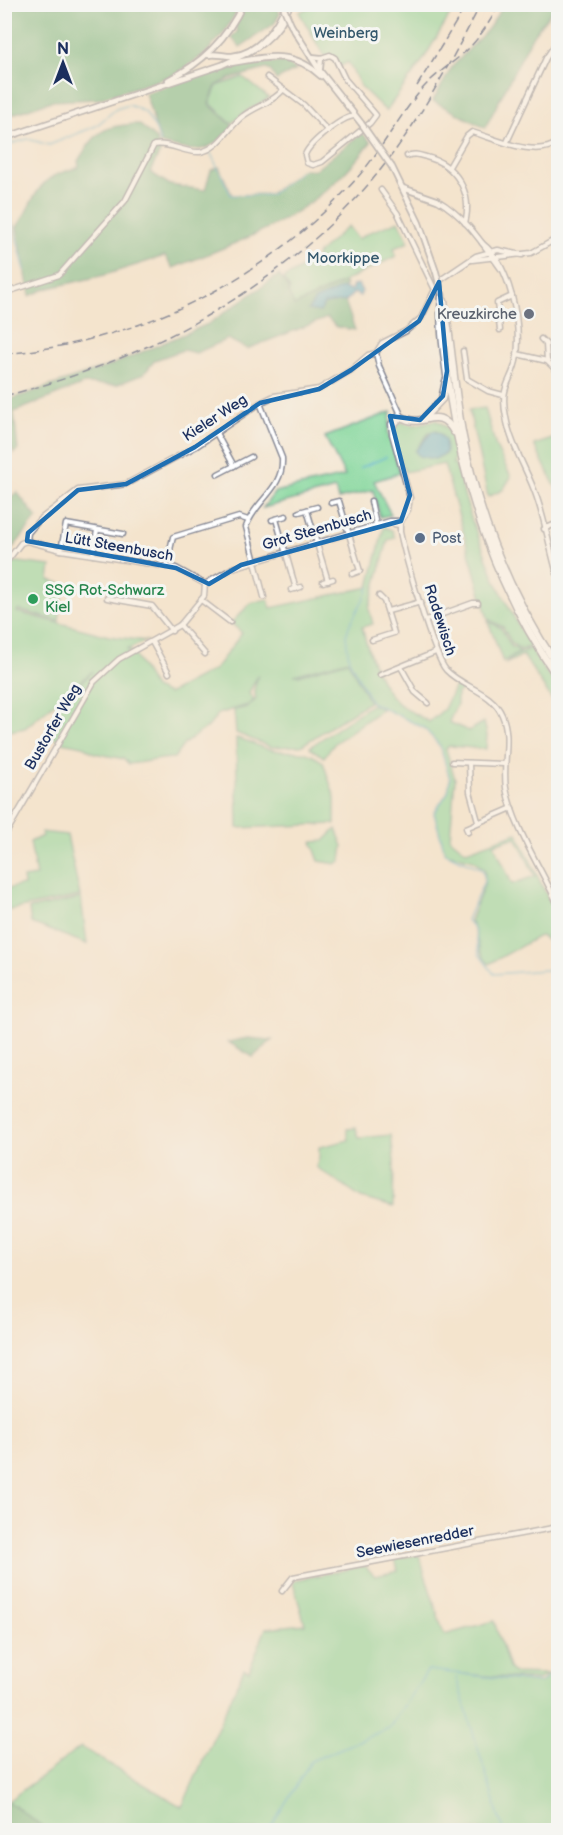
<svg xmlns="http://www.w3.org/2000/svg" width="563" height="1835" font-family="'Balsamiq Sans',sans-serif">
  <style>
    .green { fill: #80d598; stroke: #4e827b; stroke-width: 1.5; fill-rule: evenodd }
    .forest { fill: #68b680; stroke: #42726f; stroke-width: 1.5 }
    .water { fill: #46a9c6; stroke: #306c92; stroke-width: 1.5 }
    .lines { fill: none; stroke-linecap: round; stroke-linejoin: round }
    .stream { stroke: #46a9c6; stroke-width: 1.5 }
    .minor-casing { stroke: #888a96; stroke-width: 7 }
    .major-casing { stroke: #888a96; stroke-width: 8 }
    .highway-casing { stroke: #888a96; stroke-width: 9 }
    .minor { stroke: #fff; stroke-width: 4 }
    .major { stroke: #fff; stroke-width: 4.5 }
    .highway { stroke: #fff; stroke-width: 6 }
    .rail { stroke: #1b2f5e; stroke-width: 1.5; stroke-dasharray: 9 4.5; stroke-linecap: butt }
    .major-bridge-casing { stroke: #888a96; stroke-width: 8; stroke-linecap: butt }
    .major-bridge { stroke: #fff; stroke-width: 4.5 }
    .marked { fill: none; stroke: #1f6fb2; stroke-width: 4.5; stroke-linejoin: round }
    .worship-dot { fill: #6b7280; stroke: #f6f6f2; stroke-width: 2 }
    .service-dot { fill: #5c6f8a; stroke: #f6f6f2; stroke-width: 2 }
    .leisure-dot { fill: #2e9e5b; stroke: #f6f6f2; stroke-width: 2 }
    .labels { text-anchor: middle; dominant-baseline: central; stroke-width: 6; stroke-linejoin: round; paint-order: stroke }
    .park-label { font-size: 15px; fill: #34586c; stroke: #f6f6f2 }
    .worship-label { font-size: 15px; fill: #5b616d; stroke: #f6f6f2; text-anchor: end }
    .street-label { font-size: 15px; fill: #1b2f5e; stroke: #f6f6f2 }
    .service-label { font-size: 15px; fill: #4e5e75; stroke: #f6f6f2; text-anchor: start }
    .leisure-label { font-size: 15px; fill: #27864d; stroke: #f6f6f2; text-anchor: start }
  </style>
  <rect width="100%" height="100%" fill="#f6f6f2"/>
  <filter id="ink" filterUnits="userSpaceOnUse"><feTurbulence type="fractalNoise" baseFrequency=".0167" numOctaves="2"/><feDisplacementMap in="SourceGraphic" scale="12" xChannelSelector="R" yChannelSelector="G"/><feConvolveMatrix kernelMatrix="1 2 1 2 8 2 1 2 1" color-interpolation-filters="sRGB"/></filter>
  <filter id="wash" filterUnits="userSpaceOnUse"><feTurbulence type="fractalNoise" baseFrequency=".008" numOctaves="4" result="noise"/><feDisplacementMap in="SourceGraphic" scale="24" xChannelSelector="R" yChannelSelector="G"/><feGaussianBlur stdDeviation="1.35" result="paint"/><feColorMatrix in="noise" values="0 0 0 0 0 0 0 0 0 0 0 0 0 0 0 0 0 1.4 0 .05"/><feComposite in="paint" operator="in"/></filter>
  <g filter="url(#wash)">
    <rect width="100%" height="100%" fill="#f4e4cd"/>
    <g class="green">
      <path d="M316,4l140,1 -33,55 -37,51 -25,-24 -13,-25 -9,5 -6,-10 -9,-1 -25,-44z"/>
      <path d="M243,77l26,21 -21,12 -16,13 -22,-20 7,-17z"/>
      <path d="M399,221l10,21 -15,6 2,8 -102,50 -7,-15 3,-2 -7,-10 34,-20 -1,-4 32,-29 10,13 12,-7z"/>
      <path d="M485,408l11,39 15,30 -8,13 -15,7 -19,-87z"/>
      <path d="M391,412l-3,21 12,40 -26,8 17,34 -11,2 -7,-27 -35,9 -3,-10 -72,19 12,-16 70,-16 -20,-39z"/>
      <path d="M435,420c17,5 22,29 18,44h2l17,57 24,61 29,56 7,7 -10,5 -10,-6 -9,-17 -15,-8 -44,-155 -39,8c-4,-13 -19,-40 -5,-50l15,3zM436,431l6,5 3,18 -10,5 -16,-3 -1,-9 11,-14z"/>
      <path d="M555,438l3,2v52l-24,-47z"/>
      <path d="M384,527l8,3 3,8 -7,2 -19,69 4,15 -11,3c6,24 16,57 34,74 8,9 23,14 33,21l15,-13 12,-25 7,5 -6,4v11l-8,18 20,9 15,-9 3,13 -1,14 -37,-3 -3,3 9,30 -5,59 16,13 51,-18 41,86v33l-15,-15 -4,-1 -50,28c-13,-12 -10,-29 -19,-43l14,-36 1,-15 -12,-10 -28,-7 -11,-40 14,-21 2,-13 -10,-33 -16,-18 -53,-26 -22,-42 -55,15h5l49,-14 21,41 -68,44 -30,1 -35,-14 -2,-23 14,-3 8,-8 -2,-9 4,-15 -9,18 5,7 -6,5 -30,9 -8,11 -26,19 -10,14c-15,0 -30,5 -45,6l-5,-5 -30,-6 -11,-7 -22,-4 -9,-6 9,-33 32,-32 -68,57 -20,4 -1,-165 7,-6 40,5 -2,14 19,5 -4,2 -5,34 -41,-11 -1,2 92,24 37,5 -19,9 6,2 21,36 14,6 47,-25 27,-36 -11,-10 20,-20 17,-4 3,9 98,-21zM516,837l19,39 -23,8 -18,-40z"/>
      <path d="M488,621l13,7 10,18 9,5 -17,11z"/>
      <path d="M533,647l2,10 23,31v21l-35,-54 -18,9 9,-8z"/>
      <path d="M372,704l10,5 -47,34 -11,14 -13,-8 -1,-2z"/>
      <path d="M236,738c12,2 21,8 32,11 27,7 30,-5 55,13l12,36v26l-97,4z"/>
      <path d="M336,829l7,17 -2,14 -5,4 -17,-3 -7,-19 12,-1z"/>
      <path d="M41,832l26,3 13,61 -75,15v-22l19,-4 -1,-7 13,-2 -6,-34 12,-6z"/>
      <path d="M81,898l6,46 -56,-21 -2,-14z"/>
      <path d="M356,1128l3,10 32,-3 3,26 -1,46 -32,-9 -45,-31 3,-9v-11l30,-7 -2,-11z"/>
      <path d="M419,1555l25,80 50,-14 15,47 5,5 35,1 -12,6 -74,-6 77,9 18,-14v161h-511l-39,-29 73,-54 101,60 62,-138 5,2 17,-43 39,-4 -12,-41 2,-3 70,-14 10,10 23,-5 -3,-13z"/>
    </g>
    <g class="forest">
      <path d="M5,5h236l-18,29 -18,20 -30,21 -77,24 -47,2 -46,16z"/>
      <path d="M246,5h30l4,8 -6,11 -34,23 -9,-10 7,-6 -3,-5z"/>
      <path d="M504,5h52l-23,30 -48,93 -52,-27 19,-34 36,-38z"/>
      <path d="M286,62l10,8 -20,10 -5,-9 -5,-2 -37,10 -13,7 -7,18 24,22c-25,30 -38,26 -72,18l-16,-51c46,-16 93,-30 141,-31z"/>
      <path d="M139,124l17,15 4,13 -10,20 20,13 35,5 6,-20 8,-3 13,28 38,-1 33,-25 12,1 47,-37 9,9c-54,73 -117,94 -198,126l-8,-12 -60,19 -60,14 -15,7 -13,-69c12,-16 17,-39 35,-50 8,-5 19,-7 27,-10l-1,-6c18,-30 26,-36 61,-37z"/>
      <path d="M279,275l11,15 -2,1 6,15 50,-24 2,3 -3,3 -28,12 -7,10 12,2 4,-8 21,-3 10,29 -18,-3 -10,-9 -80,31 -19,-10 -32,14 -13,-3 -28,10 -11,14 -28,11 -32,-1 -70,28 4,38 -4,4 -5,-12 -4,13v-54l104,-35 99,-42z"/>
      <path d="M17,492l20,26 -32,40v-59l1,2z"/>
      <path d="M247,1038l25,2 -19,17 -25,-15z"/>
      <path d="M8,1801l39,29h-42v-26z"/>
    </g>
    <g class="water">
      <path d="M358,284l4,7 -2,5 -6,-3 -8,8 -22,3 -4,8 -12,-2 7,-10 28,-12 8,3 2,-6z"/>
      <path d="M433,431l6,2 6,7 1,13 -11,6 -16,-3 -4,-5z"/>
    </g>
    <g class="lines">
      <g class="stream">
        <path d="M4,146l24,-7 21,6 47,-19 20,-17 13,-4 16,7 11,18 4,13"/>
        <path d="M209,150l22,45h39l33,-26"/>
        <path d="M4,207l10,20 11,44"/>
        <path d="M360,468l26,-11"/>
        <path d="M367,593l2,-6"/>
        <path d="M365,596l-16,30 -3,10 3,24 22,42 53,26 16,18 10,33 -2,13 -14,21 11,40 37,16 3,10 -18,41 8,11 4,23 15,20 51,-4 13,2"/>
        <path d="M456,1677l47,153"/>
        <path d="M269,1830l42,-69 78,-33 39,-58 112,13 18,-14"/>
      </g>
    </g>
  </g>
  <g filter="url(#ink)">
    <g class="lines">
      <defs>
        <g id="minor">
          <path d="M321,58l9,-3 5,3 10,21 31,36 -6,8 -48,39 -9,3 -6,-2 -2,-8c4,-12 38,-39 50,-39"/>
          <path d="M267,77l37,28 24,26"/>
          <path d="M507,142l39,-84 12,-18"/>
          <path d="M407,156c7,-3 12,-1 19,1 30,7 47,36 39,66"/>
          <path d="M449,167l18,-31 5,-4c25,7 64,27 86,10"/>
          <path d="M381,190l17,24 36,74"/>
          <path d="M437,200c28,16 46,44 64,69"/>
          <path d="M482,243c28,21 39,79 35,113 -4,27 -18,27 -11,61 5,30 22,53 31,81 9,26 13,53 21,79"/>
          <path d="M472,260l59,-7 27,-15"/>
          <path d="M4,293l55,-18 66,-74 29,-56c16,-3 30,8 46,7 20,-3 29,-26 43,-36 13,-10 29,-13 40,-26"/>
          <path d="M500,330l-3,-27 15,-7"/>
          <path d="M541,339l5,5 1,17"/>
          <path d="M463,351l4,28 21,12 15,4"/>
          <path d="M376,353l6,-10 24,-12 15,-13 18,-37 37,-25 22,-6 24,5"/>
          <path d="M376,353l3,13 23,51 -10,10"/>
          <path d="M517,354l30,7 11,11"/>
          <path d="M260,403l22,55c2,31 -27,42 -36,69l18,70"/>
          <path d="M399,414l-8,10 1,10 18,64 -2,12 -8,13v9c5,24 33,123 46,138 17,18 46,21 56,45 10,23 0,49 4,73 8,40 35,80 52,117"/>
          <path d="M216,433l18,33"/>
          <path d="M218,474l33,-17"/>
          <path d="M371,501l5,24"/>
          <path d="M331,503l8,-2 21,70 -8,3"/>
          <path d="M307,510l21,71"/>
          <path d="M299,512l18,-5"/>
          <path d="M276,519l20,70"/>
          <path d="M272,520l14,-4"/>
          <path d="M387,523l12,2"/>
          <path d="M544,529l14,-6"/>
          <path d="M27,541l34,9 115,18 29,16"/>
          <path d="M61,550l5,-26 57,10"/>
          <path d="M93,555l4,-25"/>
          <path d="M4,565l17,-22 6,-2 1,-8 11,-13 39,-30 48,-6 69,-37 65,-44 14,-7 45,-7 32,-19 17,-15 8,-2"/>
          <path d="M166,567l7,-30 66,-20 9,3"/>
          <path d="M323,582l10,-3"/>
          <path d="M205,584l28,-16 157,-47h11"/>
          <path d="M291,590l10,-3"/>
          <path d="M107,598l45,8 20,25"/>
          <path d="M201,600l29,22"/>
          <path d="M388,611l33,-9"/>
          <path d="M426,620l47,-17h5"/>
          <path d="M180,625l25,29"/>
          <path d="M372,640l22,-7 -10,-32 -5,-5"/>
          <path d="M152,642l17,31"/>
          <path d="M401,667l14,25 13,11"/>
          <path d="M380,675l56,-23"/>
          <path d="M452,762l52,2"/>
          <path d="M469,763l1,29 8,29"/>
          <path d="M468,832l-2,-4 46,-20"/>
          <path d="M4,837l90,-155 25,-23 61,-34 24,-29 1,-12"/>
          <path d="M282,1591l11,-14 265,-50"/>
        </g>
        <g id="major">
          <path d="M291,25l29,46 41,52"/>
          <path d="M208,55c8,-2 15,1 24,1 26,-2 46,-30 54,-52"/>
          <path d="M311,57l10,1 -1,10"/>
          <path d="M231,63c36,-6 61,-14 90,13"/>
          <path d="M168,80c35,-17 59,-41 75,-76"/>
          <path d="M4,138l218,-73c32,-14 56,-26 68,-61"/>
          <path d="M392,167l27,56 17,49"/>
          <path d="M403,188l34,12"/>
        </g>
        <g id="highway">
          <path d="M442,295c-3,32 3,64 7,95 16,106 49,200 109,288"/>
          <path d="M444,301c8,45 10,91 19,136 16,83 48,160 95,230"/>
          <path d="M402,417c20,13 36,-14 52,15"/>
          <path d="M425,417l17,-18 4,-18"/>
        </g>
      </defs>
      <use href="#minor" class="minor-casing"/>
      <use href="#major" class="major-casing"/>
      <use href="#highway" class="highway-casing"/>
      <use href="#minor" class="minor"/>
      <use href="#major" class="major"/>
      <use href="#highway" class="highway"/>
      <g class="rail">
        <path d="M417,86l50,-82"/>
        <path d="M4,354c137,-13 262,-73 353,-176 23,-26 39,-57 61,-84 13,-17 31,-28 47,-42 15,-14 25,-31 35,-48"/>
        <path d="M4,396c146,-36 288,-112 381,-232 38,-49 67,-105 96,-160"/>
      </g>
      <defs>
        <g id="major-bridge">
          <path d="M282,4l9,21"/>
          <path d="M361,123l31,44"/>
          <path d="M436,272l6,23"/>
        </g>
      </defs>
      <use href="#major-bridge" class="major-bridge-casing"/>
      <use href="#major-bridge" class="major-bridge"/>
    </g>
  </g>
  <path d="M0 0H563V1835H0ZM439,282l8,89 -4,25 -23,24 -30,-4 20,79 -9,26 -160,44 -32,19 -33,-16 -149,-27 1,-8 50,-43 48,-6 69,-37 65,-44 59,-14 32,-19 68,-49z" fill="#f4e4cd" fill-opacity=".55" fill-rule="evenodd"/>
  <path class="marked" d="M439,282l8,89 -4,25 -23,24 -30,-4 20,79 -9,26 -160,44 -32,19 -33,-16 -149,-27 1,-8 50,-43 48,-6 69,-37 65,-44 59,-14 32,-19 68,-49z"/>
  <circle class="worship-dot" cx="529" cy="314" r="6"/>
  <circle class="service-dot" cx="420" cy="538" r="6"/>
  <circle class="leisure-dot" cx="33" cy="599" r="6"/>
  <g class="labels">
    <g class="park-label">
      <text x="346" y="33">Weinberg</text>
      <text x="343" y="258">Moorkippe</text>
    </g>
    <g class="worship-label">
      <text x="517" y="314">Kreuzkirche</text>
    </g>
    <g class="street-label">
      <text transform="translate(215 418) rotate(-33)">Kieler Weg</text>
      <text transform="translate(317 530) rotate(-16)">Grot Steenbusch</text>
      <text transform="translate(119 547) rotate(10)">Lütt Steenbusch</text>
      <text transform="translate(440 620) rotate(72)">Radewisch</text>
      <text transform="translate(53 727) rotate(-60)">Bustorfer Weg</text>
      <text transform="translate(415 1542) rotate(-11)">Seewiesenredder</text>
    </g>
    <g class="service-label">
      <text x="432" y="538">Post</text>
    </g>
    <g class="leisure-label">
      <text x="45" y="590">SSG Rot-Schwarz<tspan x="45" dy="17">Kiel</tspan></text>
    </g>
  </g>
  <rect width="563" height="1835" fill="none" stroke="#f6f6f2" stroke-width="24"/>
  <g transform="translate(63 63)" stroke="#f6f6f2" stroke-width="4.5" paint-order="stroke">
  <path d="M0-4.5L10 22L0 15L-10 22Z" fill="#1b2f5e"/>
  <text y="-9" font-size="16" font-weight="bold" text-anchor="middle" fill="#1b2f5e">N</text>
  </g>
</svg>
